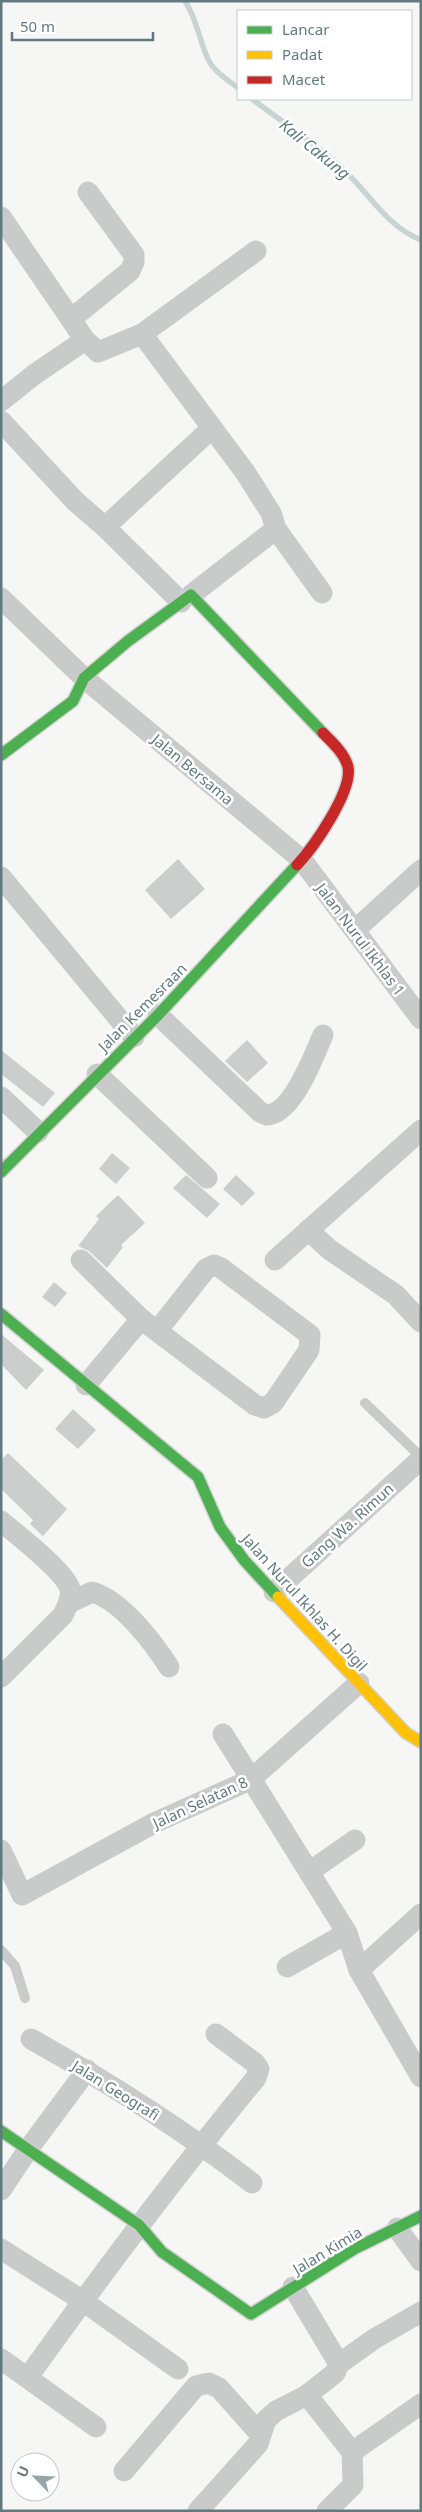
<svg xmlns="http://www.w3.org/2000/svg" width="422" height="2512" font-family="'Noto Sans',sans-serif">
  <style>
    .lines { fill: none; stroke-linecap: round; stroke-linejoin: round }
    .stream { stroke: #c8d4d4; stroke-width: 5.5 }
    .building { fill: #cccece }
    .fast-casing { stroke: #d1d2d2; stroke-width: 14 }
    .slow-casing { stroke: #d1d2d2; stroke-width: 14 }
    .jam-casing { stroke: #d1d2d2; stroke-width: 14 }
    .lane { stroke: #c9cbcb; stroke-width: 10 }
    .street { stroke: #c9cbcb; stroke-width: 21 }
    .fast { stroke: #4caf50; stroke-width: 11 }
    .slow { stroke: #ffc107; stroke-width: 11 }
    .jam { stroke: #c62828; stroke-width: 11 }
    .labels { text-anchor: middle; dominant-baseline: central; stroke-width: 5; stroke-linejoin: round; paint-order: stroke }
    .street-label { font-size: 15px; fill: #627a7f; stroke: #fff }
    .water-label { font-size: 16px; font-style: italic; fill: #5d7a7a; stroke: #fff }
  </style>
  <rect width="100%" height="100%" fill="#f6f6f5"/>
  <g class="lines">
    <g class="stream">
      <path d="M185,1c12,18 14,39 23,58 5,12 20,21 30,29"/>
      <path d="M252,99c30,23 63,44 91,70 26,24 43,57 78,71"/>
    </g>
  </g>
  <g class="building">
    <path d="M178,859l27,30 -34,30 -26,-29z"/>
    <path d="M247,1040l21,23 -21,19 -22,-21z"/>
    <path d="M1,1050l54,43 -12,14 -42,-33z"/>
    <path d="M112,1153l18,15 -14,16 -17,-15z"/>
    <path d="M186,1175l34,29 -13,14 -34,-30z"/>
    <path d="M236,1175l19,18 -13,13 -19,-17z"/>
    <path d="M118,1195l27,28 -24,22 2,2 -16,21 -18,-17 -11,-5 21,-27 -3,-3z"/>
    <path d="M54,1282l13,11 -12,14 -13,-10z"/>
    <path d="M1,1334l43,36 -18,20 -25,-26z"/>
    <path d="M73,1409l23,21 -18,19 -23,-20z"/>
    <path d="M8,1453l59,56 -24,27 -13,-12 3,-4 -32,-31v-29z"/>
  </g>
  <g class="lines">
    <defs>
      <g id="fast">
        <path d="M1,755l72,-54 11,-23 44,-37 63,-46 132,138"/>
        <path d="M1,1172l157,-157 139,-150"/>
        <path d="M1,1314l197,163 22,50 24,33 34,37"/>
        <path d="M1,2131l138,94 23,27 89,62 103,-65 67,-33"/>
      </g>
      <path id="slow" d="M278,1597l128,136 15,9"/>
      <path id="jam" d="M297,865c16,-17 56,-74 51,-98 -3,-13 -16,-25 -25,-34"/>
    </defs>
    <use href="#fast" class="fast-casing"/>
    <use href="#slow" class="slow-casing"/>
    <use href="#jam" class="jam-casing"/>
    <g class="lane">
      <path d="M365,1403l56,54"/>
      <path d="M1,1950l14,16 10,32"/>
    </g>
    <g class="street">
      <path d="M1,217l84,123 13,12 44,-18 114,-83"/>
      <path d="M71,319l59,-48 4,-9v-7l-46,-63"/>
      <path d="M142,334l103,138 26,41 5,16 46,64"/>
      <path d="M1,401l34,-27 50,-34"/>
      <path d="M1,421l74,80 30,26 76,75"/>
      <path d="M105,527l107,-99"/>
      <path d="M191,595l85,-66"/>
      <path d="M1,598l83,80 218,182 119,159"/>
      <path d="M1,877l133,160"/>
      <path d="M355,930l66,-60"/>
      <path d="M158,1015l102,97 7,3c26,-1 47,-60 56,-80"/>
      <path d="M97,1074l110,104"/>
      <path d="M1,1097l37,35"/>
      <path d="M308,1230l22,20 66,45 25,27"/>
      <path d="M81,1260l60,59"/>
      <path d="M275,1260l146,-130"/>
      <path d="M86,1385l55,-66 114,86 9,3 9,-5 36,-53 1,-15 -89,-67 -7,-3 -8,4 -49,62"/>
      <path d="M1,1521c16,14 64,50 69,68 2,8 -3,18 -7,26l-62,62"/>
      <path d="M274,1592l147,-133"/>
      <path d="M69,1603l23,-11c29,8 61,50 77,75"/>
      <path d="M223,1734l124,199 12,37 62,107"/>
      <path d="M1,1850l21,45 132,-72 96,-43 109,-97"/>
      <path d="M309,1872l46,-32"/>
      <path d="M287,1967l60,-34"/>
      <path d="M359,1970l62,-56"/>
      <path d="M31,2039c77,43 151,90 221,144"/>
      <path d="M1,2190l28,-42 58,-78"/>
      <path d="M397,2228l24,33"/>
      <path d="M1,2249l82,52 95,68"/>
      <path d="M293,2287l46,77 -4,9 -28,22 45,57"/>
      <path d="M1,2359l95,68"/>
      <path d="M339,2364l35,-25 47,-27"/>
      <path d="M28,2377c73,-102 148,-202 228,-299l3,-9 -4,-6 -39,-29"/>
      <path d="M352,2452l69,-48"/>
      <path d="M124,2471l72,-85 13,-3 10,5 41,46"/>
      <path d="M198,2511l60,-67 8,-24 10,-9 31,-16"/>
      <path d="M327,2511l26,-26 -1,-33"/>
    </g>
    <use href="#fast" class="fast"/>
    <use href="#slow" class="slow"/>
    <use href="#jam" class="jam"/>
  </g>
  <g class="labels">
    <g class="street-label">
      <text transform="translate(193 769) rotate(40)">Jalan Bersama</text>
      <text transform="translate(361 939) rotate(53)">Jalan Nurul Ikhlas 1</text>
      <text transform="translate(142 1007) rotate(-45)">Jalan Kemesraan</text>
      <text transform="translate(347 1525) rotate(-42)">Gang Wa. Rimun</text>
      <text transform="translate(305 1602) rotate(48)">Jalan Nurul Ikhlas H. Digil</text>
      <text transform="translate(200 1802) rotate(-25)">Jalan Selatan 8</text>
      <text transform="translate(116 2090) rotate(32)">Jalan Geografi</text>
      <text transform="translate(327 2250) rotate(-31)">Jalan Kimia</text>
    </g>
    <g class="water-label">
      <text transform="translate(315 149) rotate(39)">Kali Cakung</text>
    </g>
  </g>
  <rect width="422" height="2512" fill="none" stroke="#627a7f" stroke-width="5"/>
  <rect x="237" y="10" width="175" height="90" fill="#ffffff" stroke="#c0cacc"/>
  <rect x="247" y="26" width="25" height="8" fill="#4caf50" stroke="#c0cacc"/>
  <text x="282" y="35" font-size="15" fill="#627a7f">Lancar</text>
  <rect x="247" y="51" width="25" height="8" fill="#ffc107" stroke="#c0cacc"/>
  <text x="282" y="60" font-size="15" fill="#627a7f">Padat</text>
  <rect x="247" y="76" width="25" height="8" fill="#c62828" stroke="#c0cacc"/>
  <text x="282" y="85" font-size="15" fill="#627a7f">Macet</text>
  <g transform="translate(35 2477) rotate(294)"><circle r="24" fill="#ffffff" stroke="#c0cacc"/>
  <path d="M0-4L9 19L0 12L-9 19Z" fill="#96a5a8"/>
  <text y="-8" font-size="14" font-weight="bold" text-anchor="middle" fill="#627a7f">U</text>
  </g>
  <path d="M12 32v8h141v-8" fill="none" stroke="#627a7f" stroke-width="2.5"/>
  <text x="20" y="32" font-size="15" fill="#627a7f" stroke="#ffffff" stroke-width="4" paint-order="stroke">50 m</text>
</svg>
